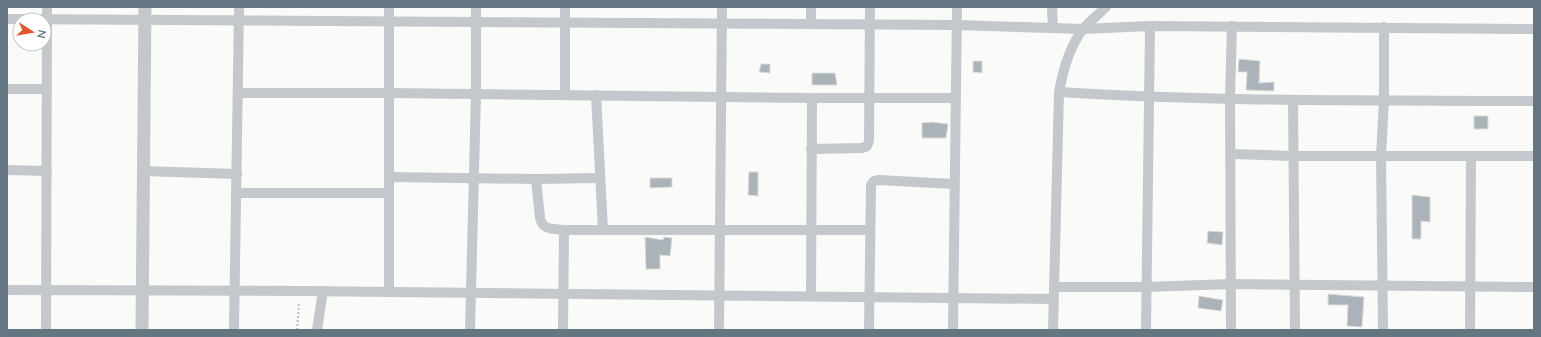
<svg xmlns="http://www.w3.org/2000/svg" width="1541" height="337" font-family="Mulish,sans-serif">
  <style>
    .building { fill: #aab3b9; stroke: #dcdcda }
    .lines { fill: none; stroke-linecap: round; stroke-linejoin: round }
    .path { stroke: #bbbfc2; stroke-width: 2; stroke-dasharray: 2 2; stroke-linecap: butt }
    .minor { stroke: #c3c8cc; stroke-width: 10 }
    .tertiary { stroke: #c3c8cc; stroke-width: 13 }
  </style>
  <rect width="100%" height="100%" fill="#fafaf8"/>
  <g class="building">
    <path d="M1239,59l21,2 -1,22 15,-1v9l-28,-1 1,-18h-9z"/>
    <path d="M973,61h9v12l-9,-1z"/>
    <path d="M761,64h9v9l-11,-1z"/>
    <path d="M812,73h23l2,12h-25z"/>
    <rect x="1474" y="116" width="14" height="13"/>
    <path d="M931,122l17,2 -2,14h-24v-15z"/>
    <path d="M749,172h9v24l-10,-1z"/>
    <path d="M650,178h22v9l-22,1z"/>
    <path d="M1412,195l18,2v25l-9,-1v18h-9z"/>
    <path d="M1208,231l15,1 -1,13 -15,-2z"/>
    <path d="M645,237l18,3 1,-3 8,1 -2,18 -10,-1v14h-14z"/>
    <path d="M1328,294l36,3 -2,30 -15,-1 1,-21h-20z"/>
    <path d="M1199,296l24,4 -2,11 -23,-3z"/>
  </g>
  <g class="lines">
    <path class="path" d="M297,330l2,-28"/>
    <g class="minor">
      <path d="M389,7v285"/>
      <path d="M1052,7l1,21"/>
      <path d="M7,19l950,6 126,4 67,-3 384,3"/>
      <path d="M811,24v-17"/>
      <path d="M7,89h40"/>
      <path d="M1059,92c158,10 317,8 475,9"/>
      <path d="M238,93h151l423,5h144"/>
      <path d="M565,94v-87"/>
      <path d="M596,95l7,135"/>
      <path d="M1293,100l2,230"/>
      <path d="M811,149l51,-1 5,-2 2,-5 1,-134"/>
      <path d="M1231,154l62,2h241"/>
      <path d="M7,170l40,1"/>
      <path d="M143,171l94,3"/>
      <path d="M389,177l147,2 63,-1"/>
      <path d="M536,179l4,39c3,13 13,10 24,12h306"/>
      <path d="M236,193h153"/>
      <path d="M1054,287h92l85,-3 303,3"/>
      <path d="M7,290l293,1 753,8"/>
      <path d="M811,296l1,-198"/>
      <path d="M46,330l1,-323"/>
      <path d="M234,330l5,-323"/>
      <path d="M317,330l6,-39"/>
      <path d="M470,330l6,-236v-87"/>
      <path d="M563,330l1,-100"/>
      <path d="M719,330l3,-323"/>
      <path d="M869,330l2,-145 3,-4 4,-1 76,4"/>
      <path d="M953,330l4,-323"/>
      <path d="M1053,330l6,-238c4,-22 10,-45 24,-63 7,-8 16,-15 23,-22"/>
      <path d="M1146,330l4,-304"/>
      <path d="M1231,330l-1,-231 2,-73"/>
      <path d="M1383,330l-2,-175 3,-55v-73"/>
      <path d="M1470,330l1,-174"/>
    </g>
    <path class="tertiary" d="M142,330l3,-323"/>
  </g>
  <rect width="1541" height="337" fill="none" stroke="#657683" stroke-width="16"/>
  <g transform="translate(32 32) rotate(102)"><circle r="19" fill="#ffffff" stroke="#c1c8cd"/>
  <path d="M0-3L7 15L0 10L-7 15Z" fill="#e4572e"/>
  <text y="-6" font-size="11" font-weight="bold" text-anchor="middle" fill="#657683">N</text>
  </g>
</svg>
